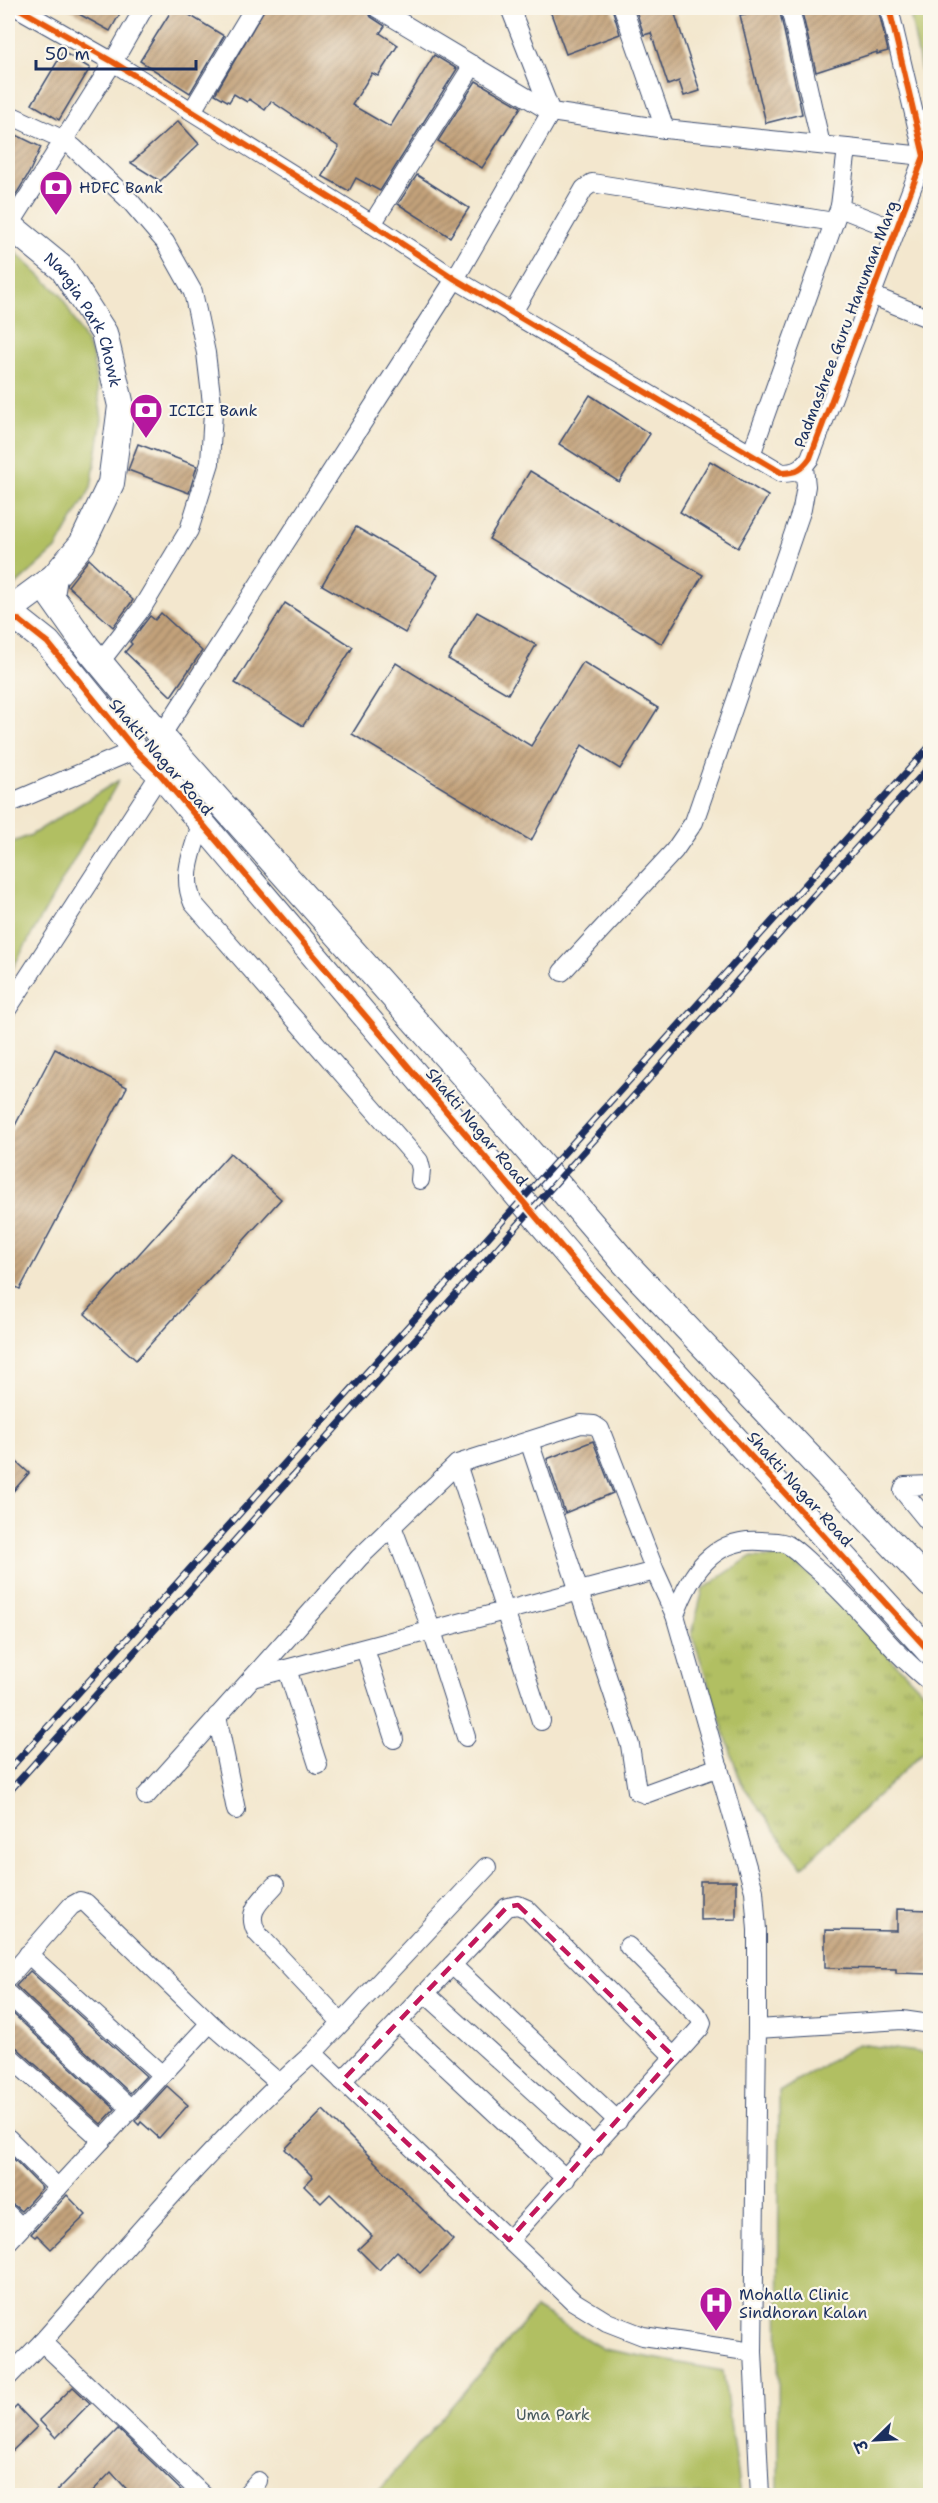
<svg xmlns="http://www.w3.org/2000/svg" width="938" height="2503" font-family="'Shantell Sans','Playpen Sans Deva',sans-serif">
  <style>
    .grass { fill: url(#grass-tufts); stroke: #667760; stroke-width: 1.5 }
    .park { fill: #b1bf62; stroke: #667760; stroke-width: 1.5 }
    .building { fill: url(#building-hatch) }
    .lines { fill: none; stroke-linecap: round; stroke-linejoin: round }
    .street-casing { stroke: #3b4b6f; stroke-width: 20 }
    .secondary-casing { stroke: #3b4b6f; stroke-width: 28 }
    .street { stroke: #fff; stroke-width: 18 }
    .secondary { stroke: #fff; stroke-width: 26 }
    .rail-casing { stroke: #1b2f5e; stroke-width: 7 }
    .rail { stroke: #fbf7ec; stroke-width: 4.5; stroke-dasharray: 14; stroke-linecap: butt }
    .cycleway-casing { stroke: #fbf7ec; stroke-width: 10 }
    .cycleway { stroke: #e8590c; stroke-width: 6 }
    .marked { fill: none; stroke: #c2185b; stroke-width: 4.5; stroke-dasharray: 12 8; stroke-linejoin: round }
    .labels { text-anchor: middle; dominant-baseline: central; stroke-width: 4.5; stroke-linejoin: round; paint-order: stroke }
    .poi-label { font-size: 16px; fill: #1b2f5e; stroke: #fbf7ec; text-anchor: start }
    .street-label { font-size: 16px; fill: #1b2f5e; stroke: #fbf7ec }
    .park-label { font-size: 16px; fill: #485a5f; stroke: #fbf7ec }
  </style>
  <defs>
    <pattern id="grass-tufts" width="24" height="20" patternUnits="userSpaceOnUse" patternTransform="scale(1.5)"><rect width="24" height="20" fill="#b1bf62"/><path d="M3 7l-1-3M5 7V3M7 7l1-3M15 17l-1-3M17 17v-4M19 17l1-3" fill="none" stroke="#8f9c54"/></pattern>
    <pattern id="building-hatch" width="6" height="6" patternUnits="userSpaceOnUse" patternTransform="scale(1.5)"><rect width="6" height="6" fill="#c3a27a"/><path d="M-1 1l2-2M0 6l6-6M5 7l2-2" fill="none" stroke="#9e8467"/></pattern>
  </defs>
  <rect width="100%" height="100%" fill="#fbf7ec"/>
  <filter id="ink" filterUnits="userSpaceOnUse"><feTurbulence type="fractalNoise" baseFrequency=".0167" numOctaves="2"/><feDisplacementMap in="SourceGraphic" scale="12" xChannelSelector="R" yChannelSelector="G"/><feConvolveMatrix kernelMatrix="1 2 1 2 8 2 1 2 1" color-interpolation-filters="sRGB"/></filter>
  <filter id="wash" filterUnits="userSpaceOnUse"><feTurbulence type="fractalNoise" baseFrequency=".008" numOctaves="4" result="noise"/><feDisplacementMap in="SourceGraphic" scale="24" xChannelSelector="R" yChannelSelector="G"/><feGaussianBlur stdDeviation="1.35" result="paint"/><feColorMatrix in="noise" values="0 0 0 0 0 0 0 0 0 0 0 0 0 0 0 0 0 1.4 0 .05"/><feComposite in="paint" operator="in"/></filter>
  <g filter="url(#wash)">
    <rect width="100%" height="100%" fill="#f3e7ce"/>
    <path class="grass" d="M750,1557l43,1 137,141v47l-128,121 -61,-84 -49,-149 11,-45z"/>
    <g class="park">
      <path d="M909,8h21v109z"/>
      <path d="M8,247l5,3 48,45 31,59 10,65 -11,69 -35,61 -48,43z"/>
      <path d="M119,780l-108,191 -3,-2v-125l23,-9z"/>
      <path d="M858,2044l72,10v441h-152l1,-403z"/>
      <path d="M536,2308l67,41 120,22 17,124h-365z"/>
    </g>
    <g id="blocks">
      <g class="building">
        <path d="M68,8h55l-13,23z"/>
        <path d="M173,8h5l46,28 -34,57 -50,-32z"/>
        <path d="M265,8h101l5,9 14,9 -5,7 18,12 -20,31 -6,-3 -20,32 38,22 44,-72 23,14 -77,122 -24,-13 -7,13 -27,-15 17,-29 -68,-46 -6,9 -16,-11 -2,3 -13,-8 -5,8 -14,-8z"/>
        <path d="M549,8h63l8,26 -54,20z"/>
        <path d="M635,8h38l27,83 -16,5 -5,-15 -11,4 -17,-52 -7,2z"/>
        <path d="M745,8h34l23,106 -36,9 -26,-108 7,-1z"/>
        <path d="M801,8h77l10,43 -11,3v-2l-61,20z"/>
        <path d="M63,52l27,16 -31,52 -27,-16z"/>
        <path d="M476,81l45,26 -39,61 -44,-27z"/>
        <path d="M178,121l21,23 -39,37 -29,-18z"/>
        <path d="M8,131l33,16 -12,26 -21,35z"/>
        <path d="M417,175l52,33 -19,29 -52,-33z"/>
        <path d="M590,395l60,39 -31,48 -60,-38z"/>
        <path d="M138,444l59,22 -8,27 -61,-23z"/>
        <path d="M710,461l58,35 -30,52 -58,-36z"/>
        <path d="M530,471l173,104 -41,69 -173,-105z"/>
        <path d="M356,527l82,48 -33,58 -83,-48z"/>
        <path d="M89,559l44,41 -20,27 -45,-41z"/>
        <path d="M285,603l68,44 -50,79 -68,-43z"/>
        <path d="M477,612l59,33 -28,49 -60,-35z"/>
        <path d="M161,613l41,38 -31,45 -46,-44 7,-8 -2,-2 20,-26 5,4z"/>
        <path d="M583,662l75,46 -38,61 -38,-24 -51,96 -179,-107 44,-71 135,83z"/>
        <path d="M55,1049l72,38 -107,202 -12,-6v-144z"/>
        <path d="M230,1153l51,46 -145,161 -51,-46z"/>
        <path d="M593,1441l20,52 -48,20 -18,-54z"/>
        <path d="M8,1454l21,19 -21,24z"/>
        <path d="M700,1881h36v38l-36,1z"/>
        <path d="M897,1909l33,1v64l-34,-1v-4l-71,-1v-38l72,1z"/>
        <path d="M30,1971l116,105 -16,17 -114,-107z"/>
        <path d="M8,2009l107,100 -14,15 -85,-77 -8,-3z"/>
        <path d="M167,2086l21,19 -29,33 -18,-16 -2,3 -4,-4z"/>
        <path d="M323,2110l130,130 -33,33 -23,-22 -18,19 -21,-21 14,-13 -42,-42 -9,9 -17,-17 9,-9 -28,-28z"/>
        <path d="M8,2153l34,35 -21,23 -6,-5 -7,-3z"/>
        <path d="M67,2195l19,20 -35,34 -14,-14 -2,2 -4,-3z"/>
        <path d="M73,2387l17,16 -34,35 -17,-18z"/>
        <path d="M17,2406l20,21 -29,28v-40z"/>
        <path d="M118,2429l69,67h-54l-22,-24 -23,24h-36z"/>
      </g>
    </g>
  </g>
  <g filter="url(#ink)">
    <use href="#blocks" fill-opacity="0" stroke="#3b4b6f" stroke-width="1.5"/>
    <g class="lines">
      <defs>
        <g id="street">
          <path d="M18,8l95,54 259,162 83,55 327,194c14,0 20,-4 28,-15l114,-302 -35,-148"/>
          <path d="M377,8l174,104 114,17 259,27"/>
          <path d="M510,8l41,104"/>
          <path d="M623,8l42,121"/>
          <path d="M790,8l31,137"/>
          <path d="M192,111l62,-103"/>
          <path d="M8,114l56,26 10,8 56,53 35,41 28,50 13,61 7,59 -3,51 -21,67 -47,78 -42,54"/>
          <path d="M847,148l-7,58 5,4 51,20"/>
          <path d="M372,224l101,-159"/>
          <path d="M10,225l103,-163 31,-54"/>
          <path d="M871,295l59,24"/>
          <path d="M512,314l72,-125 8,-6 242,39"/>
          <path d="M751,455l89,-249"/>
          <path d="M161,736l294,-457 96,-167"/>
          <path d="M8,804l127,-54"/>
          <path d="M201,824c-8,27 -20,51 -8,79l226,258 2,8 -1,11"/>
          <path d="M562,972l112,-121 20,-29 108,-313 4,-23 -2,-19"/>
          <path d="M8,1008l152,-234"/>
          <path d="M529,1441l101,304 7,46 8,3 74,-27"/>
          <path d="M457,1464l84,257"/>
          <path d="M930,1485l-25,1 -2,5 27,33"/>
          <path d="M392,1526l40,105 34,106"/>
          <path d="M655,1571l-55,-142 -6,-4 -13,-1 -124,40 -98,94 -107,120 403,-107 20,44"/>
          <path d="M365,1649l29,90"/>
          <path d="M287,1669l31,96"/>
          <path d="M217,1716l19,94"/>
          <path d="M146,1796l106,-118"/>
          <path d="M487,1867l-174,186 260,248 34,21 36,14 110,16"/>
          <path d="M275,1885c-14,16 -30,26 -18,48l84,89"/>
          <path d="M628,1946l71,71 3,6 -2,5 -26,29"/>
          <path d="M28,1954l134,121"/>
          <path d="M452,1965l166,156"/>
          <path d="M8,1978l63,-72 9,-5 6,2 124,120"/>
          <path d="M425,1993l170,154"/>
          <path d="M8,1994l123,115"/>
          <path d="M398,2022l168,157"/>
          <path d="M757,2029v-99l-3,-39 -79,-276c15,-41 38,-78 86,-74 8,1 21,0 27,4 9,5 17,14 25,21 43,35 74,82 117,116"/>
          <path d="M8,2055l94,85"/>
          <path d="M342,2081l165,-174 11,-2 9,4 147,148 -165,183"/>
          <path d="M8,2138l50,50"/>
          <path d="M8,2214l13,13"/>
          <path d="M8,2242l202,-219 69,60"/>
          <path d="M8,2377l34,-35"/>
          <path d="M204,2496l-162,-154c87,-98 172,-201 271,-289"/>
          <path d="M245,2496l13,-15"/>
          <path d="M760,2496l-7,-144 4,-323 145,-9 28,4"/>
        </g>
        <g id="secondary">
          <path id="s1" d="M8,224l55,45 41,64 17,73 -10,77 -29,61 -28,33 -46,34"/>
          <path d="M54,577l-3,19 36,51 74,89 317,356 147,171 305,321"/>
          <path d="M8,620h11l29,23 87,107 25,24 427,503 343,375"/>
        </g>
      </defs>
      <use href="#street" class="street-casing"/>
      <use href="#secondary" class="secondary-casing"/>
      <use href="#street" class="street"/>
      <use href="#secondary" class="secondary"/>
      <defs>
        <g id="rail">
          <path d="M8,1771l922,-1025"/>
          <path d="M8,1793l922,-1027"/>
        </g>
      </defs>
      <use href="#rail" class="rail-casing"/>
      <use href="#rail" class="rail"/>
      <defs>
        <g id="cycleway">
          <path d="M18,8l95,54 259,162 83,55 327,194c14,0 20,-4 28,-15l114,-302 -35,-148"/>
          <path d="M8,620h11l29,23 87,107 25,24 427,503 343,375"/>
        </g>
      </defs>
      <use href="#cycleway" class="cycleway-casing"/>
      <use href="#cycleway" class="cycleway"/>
    </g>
  </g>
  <path class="marked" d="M518,1905l156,152 -165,183 -167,-159 165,-174z"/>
  <defs>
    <symbol id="bank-pin" viewBox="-11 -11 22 30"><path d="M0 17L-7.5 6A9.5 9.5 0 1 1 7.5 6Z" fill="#b5179e" stroke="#fbf7ec"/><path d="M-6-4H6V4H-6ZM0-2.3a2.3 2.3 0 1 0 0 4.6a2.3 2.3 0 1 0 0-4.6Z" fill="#fff"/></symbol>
    <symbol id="hospital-pin" viewBox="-11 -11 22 30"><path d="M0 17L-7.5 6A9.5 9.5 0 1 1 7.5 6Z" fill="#b5179e" stroke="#fbf7ec"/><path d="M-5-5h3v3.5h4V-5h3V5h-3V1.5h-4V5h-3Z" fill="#fff"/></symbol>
  </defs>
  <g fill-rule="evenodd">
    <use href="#bank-pin" x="37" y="168" width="38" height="52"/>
    <use href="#bank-pin" x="127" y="391" width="38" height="52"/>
    <use href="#hospital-pin" x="697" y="2284" width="38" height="52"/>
  </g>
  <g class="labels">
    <g class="poi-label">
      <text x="79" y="187">HDFC Bank</text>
      <text x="169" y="410">ICICI Bank</text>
      <text x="739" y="2294">Mohalla Clinic<tspan x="739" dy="18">Sindhoran Kalan</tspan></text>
    </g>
    <g class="street-label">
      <text stroke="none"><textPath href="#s1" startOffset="126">Nangia Park Chowk</textPath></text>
      <text transform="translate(846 324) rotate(-69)">Padmashree Guru Hanuman Marg</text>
      <text transform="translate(161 757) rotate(49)">Shakti Nagar Road</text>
      <text transform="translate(477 1127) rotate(50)">Shakti Nagar Road</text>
      <text transform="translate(800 1489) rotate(48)">Shakti Nagar Road</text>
    </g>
    <g class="park-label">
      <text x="553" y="2414">Uma Park</text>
    </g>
  </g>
  <rect width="938" height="2503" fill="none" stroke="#fbf7ec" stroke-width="30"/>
  <g transform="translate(875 2440) rotate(246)" stroke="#fbf7ec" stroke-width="4.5" paint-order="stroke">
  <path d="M0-4.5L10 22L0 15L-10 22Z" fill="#1b2f5e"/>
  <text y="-9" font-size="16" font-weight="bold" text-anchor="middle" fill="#1b2f5e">उ</text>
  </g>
  <path d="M36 60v9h160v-9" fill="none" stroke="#1b2f5e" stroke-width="3"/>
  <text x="45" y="60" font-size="18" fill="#1b2f5e" stroke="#fbf7ec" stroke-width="4.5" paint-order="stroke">50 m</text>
</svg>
